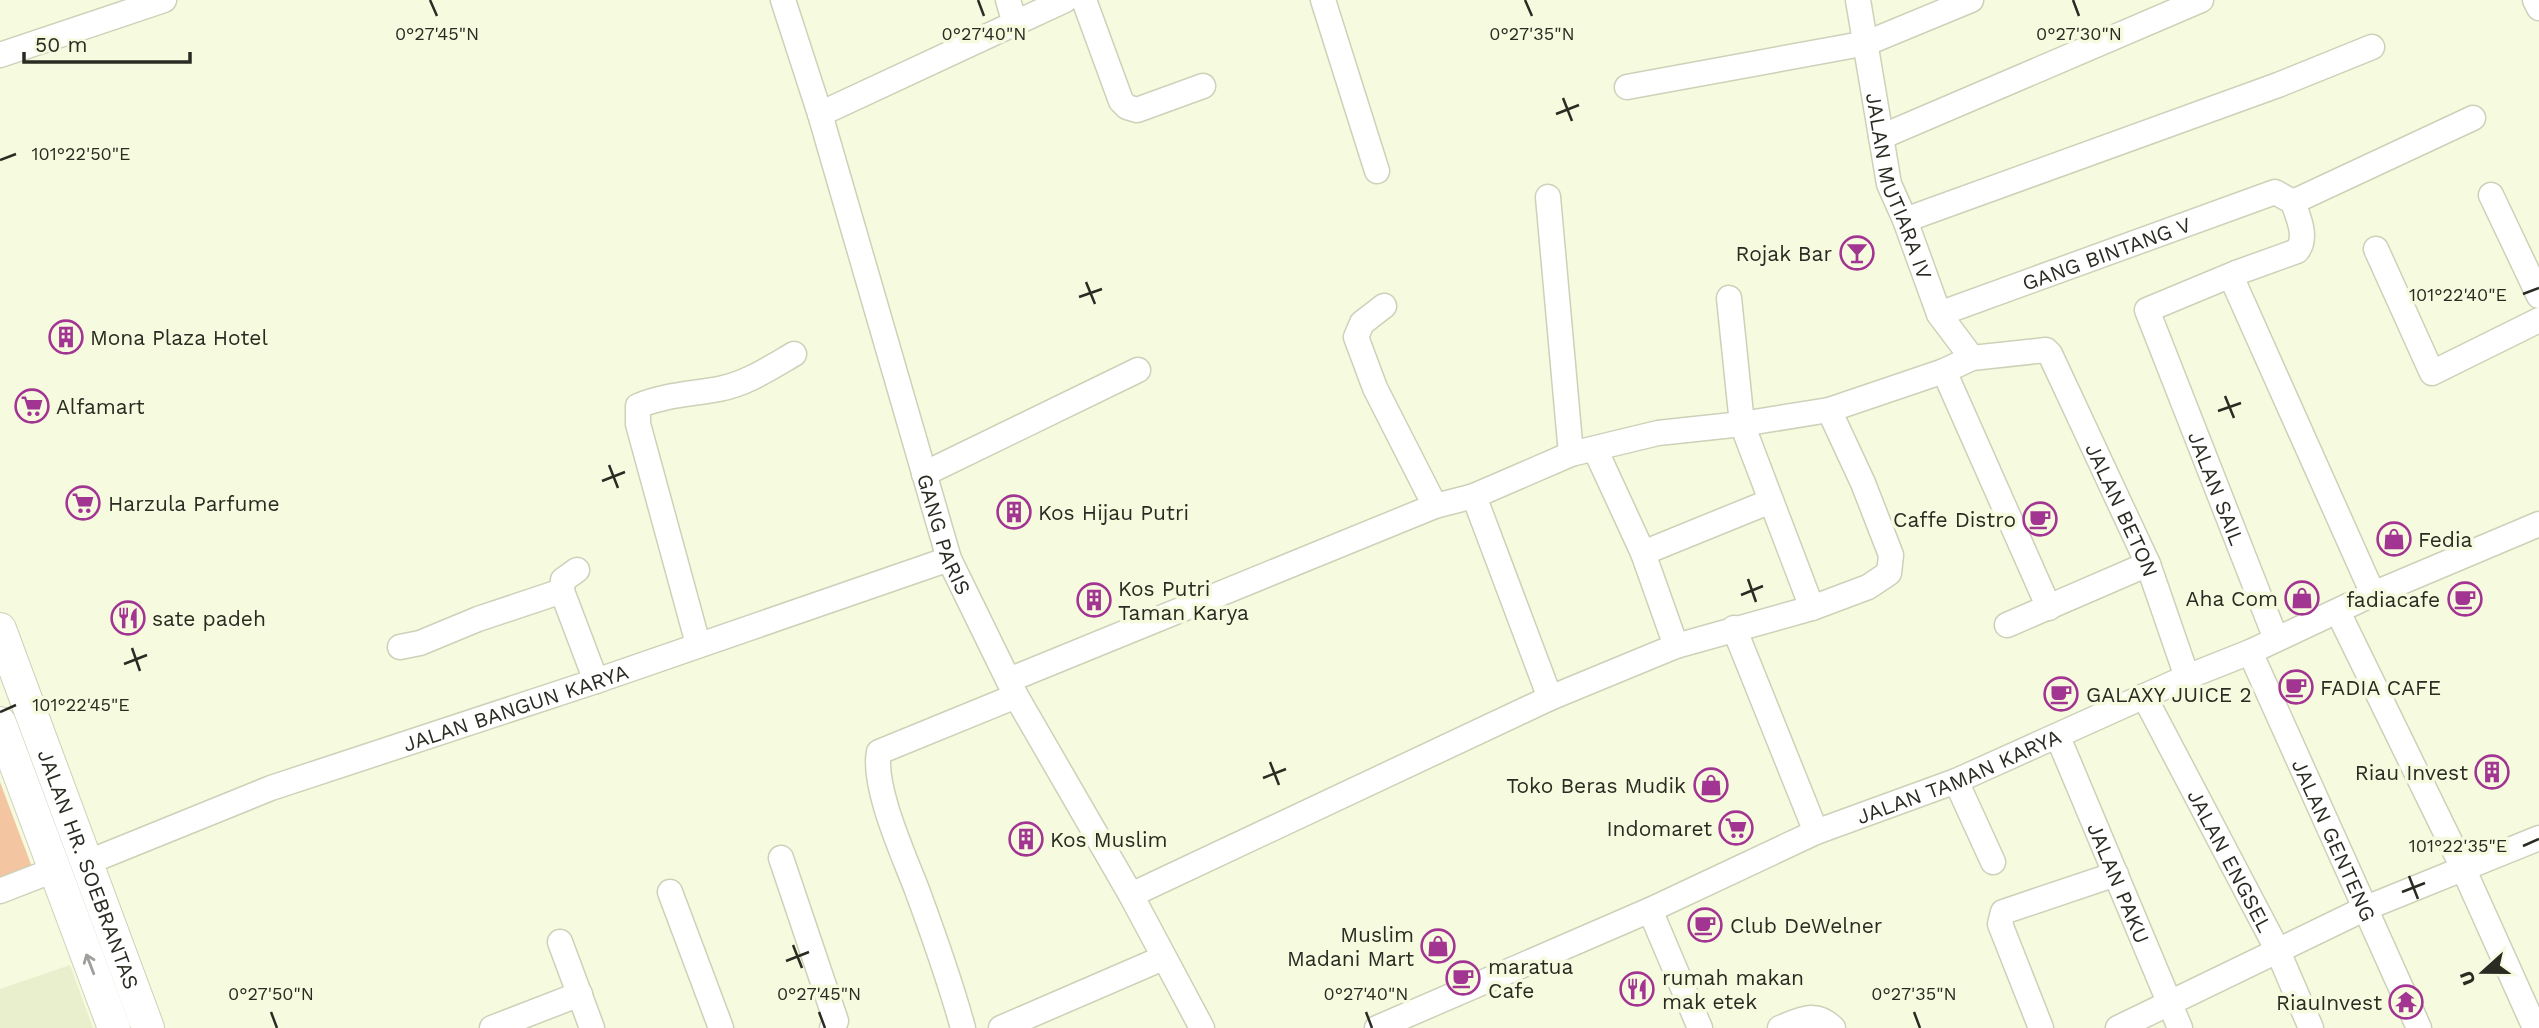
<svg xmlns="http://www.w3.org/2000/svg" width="2539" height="1028" font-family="'Work Sans',sans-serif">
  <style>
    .built { fill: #e9efcd }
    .green { fill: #f4c5a1 }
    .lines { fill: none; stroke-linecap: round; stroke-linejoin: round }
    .minor-casing { stroke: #cdd1b8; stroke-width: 27 }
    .major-casing { stroke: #cdd1b8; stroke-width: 34 }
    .minor { stroke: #fff; stroke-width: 24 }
    .major { stroke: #fff; stroke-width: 32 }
    .oneway { stroke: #9fa09c }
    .ticks { fill: none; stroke: #2a2b22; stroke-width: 2.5 }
    .labels { text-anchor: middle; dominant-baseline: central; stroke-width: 7; stroke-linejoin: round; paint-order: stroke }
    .street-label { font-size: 21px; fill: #2a2b22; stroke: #f6fadf }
    .poi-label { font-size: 21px; fill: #2a2b22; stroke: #f6fadf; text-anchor: start }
    .ticks-label { font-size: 18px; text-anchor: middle; fill: #2a2b22; stroke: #f6fadf; stroke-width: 7; stroke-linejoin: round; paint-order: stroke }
  </style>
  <rect width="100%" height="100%" fill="#f6fadf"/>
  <path class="built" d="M70,965l23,63h-93v-39z"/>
  <path class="green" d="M0,782l32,85 -32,12z"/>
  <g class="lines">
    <defs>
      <g id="minor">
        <path id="s1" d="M783,0l37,114 129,445 67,137 115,199 71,133"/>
        <path d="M1008,0l7,24"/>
        <path d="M1084,0l37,101 6,6 10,3 66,-24"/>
        <path d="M1323,0l54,171"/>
        <path id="s2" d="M1858,0l31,184 16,36 34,94 33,44"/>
        <path d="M2535,0l4,8"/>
        <path d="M0,55l164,-55"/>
        <path d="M1627,87l240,-44 104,-43"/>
        <path d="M820,114l245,-114"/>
        <path d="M1881,137l320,-137"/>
        <path d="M2491,195l48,101"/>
        <path d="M1548,197l23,257"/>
        <path d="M2293,202l180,-84"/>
        <path d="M1905,220l373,-135 94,-38"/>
        <path d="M2376,249l56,124 107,-53"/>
        <path d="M2236,273l-2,10 139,311"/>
        <path d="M1729,298l13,126 70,184"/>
        <path d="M1384,306l-22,17 -6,14 19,51 60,118"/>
        <path id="s3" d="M1939,314l336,-122 18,10c5,15 15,35 4,49l-61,22 -89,37 129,329"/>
        <path d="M1829,410l115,-39"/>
        <path d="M1595,449l48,104 33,93"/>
        <path d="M924,474l214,-104"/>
        <path d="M1474,496l76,202"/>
        <path d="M1643,553l128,-52"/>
        <path d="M577,570l-14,10 -1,11 34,90"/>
        <path id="s4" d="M2049,608l-105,-237 28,-13 74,-8 4,4 98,210 39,113"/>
        <path d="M2338,612l125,256 72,160"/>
        <path d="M2007,625l141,-61"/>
        <path d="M1734,628l82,204"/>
        <path d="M698,644l-60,-220v-18c25,-11 54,-12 81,-17 27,-5 51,-21 75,-35"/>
        <path d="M400,647l20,-4 58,-24 84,-28"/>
        <path id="s5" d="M2250,652l169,376"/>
        <path d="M1009,680l426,-174 39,-10 97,-42 87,-21 84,-9 87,-14 34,73 28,72 -2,18 -21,14 -56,21 -136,38 -126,52 -419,197"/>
        <path id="s6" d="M2144,696l133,253 34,79"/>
        <path id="s7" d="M2058,737l122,291"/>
        <path d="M1956,781l37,81"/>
        <path d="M781,858l55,163 -4,7"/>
        <path id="s8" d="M86,863l185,-75 325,-107 353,-122"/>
        <path d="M0,891l54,-21"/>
        <path d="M670,892l51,136"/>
        <path d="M1650,910l50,118"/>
        <path d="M560,942l32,86"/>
        <path d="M492,1028l88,-34"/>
        <path d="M963,1028c-13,-47 -29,-92 -46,-138 -13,-34 -45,-104 -38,-138l137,-56"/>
        <path d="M1001,1028l162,-70"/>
        <path id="s9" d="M1377,1028l273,-118 166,-78 140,-51 231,-104 63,-25 123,-58 166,-70"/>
        <path d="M1780,1028c20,-8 35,-18 53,0"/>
        <path d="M2041,1028l-41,-104 3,-12 113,-38"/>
        <path d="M2118,1028l248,-120 173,-70"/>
      </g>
      <g id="major">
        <path id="s10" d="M0,629l148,399"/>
        <path d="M0,723l114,305"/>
      </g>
    </defs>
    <use href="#minor" class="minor-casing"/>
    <use href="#major" class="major-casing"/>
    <use href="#minor" class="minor"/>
    <use href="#major" class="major"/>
  </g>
  <defs><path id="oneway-shaft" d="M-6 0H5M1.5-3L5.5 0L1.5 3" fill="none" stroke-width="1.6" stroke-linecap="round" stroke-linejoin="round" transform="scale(1.75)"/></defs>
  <use class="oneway" href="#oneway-shaft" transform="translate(90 964) rotate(-111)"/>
  <path class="ticks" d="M430,0l7,16M978,0l6,16M1525,0l7,16M2073,0l6,16M1563,98l9,23M1556,114l23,-9M0,160l16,-6M1086,282l9,22M2523,294l16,-6M1079,297l23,-8M2225,396l9,22M2218,411l23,-8M609,465l9,23M602,481l23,-9M1748,579l8,23M1741,595l22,-9M132,648l8,23M124,664l23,-9M0,712l16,-7M1270,762l9,23M1263,778l23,-9M2523,846l16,-7M2409,876l9,23M2402,892l23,-9M793,945l9,23M786,961l23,-9M271,1012l6,16M819,1012l6,16M1366,1012l6,16M1914,1012l6,16"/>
  <defs>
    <symbol id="bar-ring" viewBox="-11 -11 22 22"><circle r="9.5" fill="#f6fadf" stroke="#a23492" stroke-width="1.5"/><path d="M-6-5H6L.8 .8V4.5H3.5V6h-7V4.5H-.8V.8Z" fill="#a23492"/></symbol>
    <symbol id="building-ring" viewBox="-11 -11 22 22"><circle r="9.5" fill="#f6fadf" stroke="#a23492" stroke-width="1.5"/><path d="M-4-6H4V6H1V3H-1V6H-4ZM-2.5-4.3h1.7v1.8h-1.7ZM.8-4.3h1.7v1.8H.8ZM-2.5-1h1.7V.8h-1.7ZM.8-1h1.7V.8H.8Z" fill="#a23492"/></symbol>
    <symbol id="supermarket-ring" viewBox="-11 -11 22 22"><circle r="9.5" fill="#f6fadf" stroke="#a23492" stroke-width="1.5"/><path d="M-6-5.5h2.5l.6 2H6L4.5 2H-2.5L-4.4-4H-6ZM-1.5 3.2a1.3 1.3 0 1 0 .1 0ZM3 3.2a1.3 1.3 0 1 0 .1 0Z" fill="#a23492"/></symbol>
    <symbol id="cafe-ring" viewBox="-11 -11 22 22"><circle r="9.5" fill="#f6fadf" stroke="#a23492" stroke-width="1.5"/><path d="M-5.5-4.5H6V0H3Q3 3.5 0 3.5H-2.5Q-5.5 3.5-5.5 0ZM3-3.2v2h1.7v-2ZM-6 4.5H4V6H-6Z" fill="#a23492"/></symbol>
    <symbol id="shop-ring" viewBox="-11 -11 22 22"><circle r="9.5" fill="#f6fadf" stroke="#a23492" stroke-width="1.5"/><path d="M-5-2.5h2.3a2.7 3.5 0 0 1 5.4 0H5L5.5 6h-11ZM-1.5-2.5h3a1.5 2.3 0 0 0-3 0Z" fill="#a23492"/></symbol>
    <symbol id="restaurant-ring" viewBox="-11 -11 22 22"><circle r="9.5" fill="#f6fadf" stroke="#a23492" stroke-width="1.5"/><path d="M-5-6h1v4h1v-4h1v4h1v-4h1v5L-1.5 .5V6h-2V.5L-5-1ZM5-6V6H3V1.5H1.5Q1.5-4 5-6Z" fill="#a23492"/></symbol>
    <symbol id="temple-ring" viewBox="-11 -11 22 22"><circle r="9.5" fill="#f6fadf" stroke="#a23492" stroke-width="1.5"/><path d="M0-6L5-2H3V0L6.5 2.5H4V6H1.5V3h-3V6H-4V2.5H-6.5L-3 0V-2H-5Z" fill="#a23492"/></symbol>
  </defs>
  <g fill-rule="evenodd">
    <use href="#bar-ring" x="1838" y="234" width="38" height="38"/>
    <use href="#building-ring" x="47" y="318" width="38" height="38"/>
    <use href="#supermarket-ring" x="13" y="387" width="38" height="38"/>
    <use href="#supermarket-ring" x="64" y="484" width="38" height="38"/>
    <use href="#building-ring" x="995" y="493" width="38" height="38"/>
    <use href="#cafe-ring" x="2021" y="500" width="38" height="38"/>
    <use href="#shop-ring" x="2375" y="520" width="38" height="38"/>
    <use href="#shop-ring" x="2283" y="579" width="38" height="38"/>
    <use href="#cafe-ring" x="2446" y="580" width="38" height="38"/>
    <use href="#building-ring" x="1075" y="581" width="38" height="38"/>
    <use href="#restaurant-ring" x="109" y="599" width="38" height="38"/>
    <use href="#cafe-ring" x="2277" y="668" width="38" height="38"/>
    <use href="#cafe-ring" x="2042" y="675" width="38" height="38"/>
    <use href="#building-ring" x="2473" y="753" width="38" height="38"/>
    <use href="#shop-ring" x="1692" y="766" width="38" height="38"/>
    <use href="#supermarket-ring" x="1717" y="809" width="38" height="38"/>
    <use href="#building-ring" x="1007" y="820" width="38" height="38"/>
    <use href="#cafe-ring" x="1686" y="906" width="38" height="38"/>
    <use href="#shop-ring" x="1419" y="927" width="38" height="38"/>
    <use href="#cafe-ring" x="1444" y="959" width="38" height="38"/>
    <use href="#restaurant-ring" x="1618" y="970" width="38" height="38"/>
    <use href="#temple-ring" x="2387" y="983" width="38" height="38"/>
  </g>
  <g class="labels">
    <g class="street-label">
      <text stroke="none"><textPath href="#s2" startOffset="191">JALAN MUTIARA IV</textPath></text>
      <text stroke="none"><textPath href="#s3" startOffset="178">GANG BINTANG V</textPath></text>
      <text stroke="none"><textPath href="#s3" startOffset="782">JALAN SAIL</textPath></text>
      <text stroke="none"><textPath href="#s4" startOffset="542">JALAN BETON</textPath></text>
      <text stroke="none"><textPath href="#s1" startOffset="558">GANG PARIS</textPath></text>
      <text stroke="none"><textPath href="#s8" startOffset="457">JALAN BANGUN KARYA</textPath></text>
      <text stroke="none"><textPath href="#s9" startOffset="634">JALAN TAMAN KARYA</textPath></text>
      <text stroke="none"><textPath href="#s5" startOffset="206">JALAN GENTENG</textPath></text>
      <text stroke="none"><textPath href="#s6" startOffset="186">JALAN ENGSEL</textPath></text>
      <text stroke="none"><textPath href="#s10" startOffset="256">JALAN HR. SOEBRANTAS</textPath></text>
      <text stroke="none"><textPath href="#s7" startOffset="158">JALAN PAKU</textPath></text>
    </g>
    <g class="poi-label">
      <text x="1832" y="253" text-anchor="end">Rojak Bar</text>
      <text x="90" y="337">Mona Plaza Hotel</text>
      <text x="56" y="406">Alfamart</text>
      <text x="108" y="503">Harzula Parfume</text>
      <text x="1038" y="512">Kos Hijau Putri</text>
      <text x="2016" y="519" text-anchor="end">Caffe Distro</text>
      <text x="2418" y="539">Fedia</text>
      <text x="1118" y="588">Kos Putri<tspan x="1118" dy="24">Taman Karya</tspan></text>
      <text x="2278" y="598" text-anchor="end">Aha Com</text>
      <text x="2440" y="599" text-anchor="end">fadiacafe</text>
      <text x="152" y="618">sate padeh</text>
      <text x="2320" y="687">FADIA CAFE</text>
      <text x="2086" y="694">GALAXY JUICE 2</text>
      <text x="2468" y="772" text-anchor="end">Riau Invest</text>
      <text x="1686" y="785" text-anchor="end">Toko Beras Mudik</text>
      <text x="1712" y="828" text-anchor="end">Indomaret</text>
      <text x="1050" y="839">Kos Muslim</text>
      <text x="1730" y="925">Club DeWelner</text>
      <text x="1414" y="934" text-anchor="end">Muslim<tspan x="1414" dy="24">Madani Mart</tspan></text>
      <text x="1488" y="966">maratua<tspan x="1488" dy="24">Cafe</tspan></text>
      <text x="1662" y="977">rumah makan<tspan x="1662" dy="24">mak etek</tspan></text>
      <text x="2382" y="1002" text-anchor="end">RiauInvest</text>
    </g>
  </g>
  <g class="ticks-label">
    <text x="437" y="40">0°27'45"N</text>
    <text x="984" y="40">0°27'40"N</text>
    <text x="1532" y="40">0°27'35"N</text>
    <text x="2079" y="40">0°27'30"N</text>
    <text x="81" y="160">101°22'50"E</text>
    <text x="2458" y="301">101°22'40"E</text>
    <text x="81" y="711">101°22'45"E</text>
    <text x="2458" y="852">101°22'35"E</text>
    <text x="271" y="1000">0°27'50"N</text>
    <text x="819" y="1000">0°27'45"N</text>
    <text x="1366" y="1000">0°27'40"N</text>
    <text x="1914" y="1000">0°27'35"N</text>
  </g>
  <g transform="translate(2483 972) rotate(249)" stroke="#f6fadf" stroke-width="5" paint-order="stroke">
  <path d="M0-5L12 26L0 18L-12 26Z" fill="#2a2b22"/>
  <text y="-10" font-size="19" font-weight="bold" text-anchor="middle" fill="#2a2b22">U</text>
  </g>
  <path d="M24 52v10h166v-10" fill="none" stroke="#2a2b22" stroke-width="3.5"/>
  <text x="35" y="52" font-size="21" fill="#2a2b22" stroke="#f6fadf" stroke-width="5" paint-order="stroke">50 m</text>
</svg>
